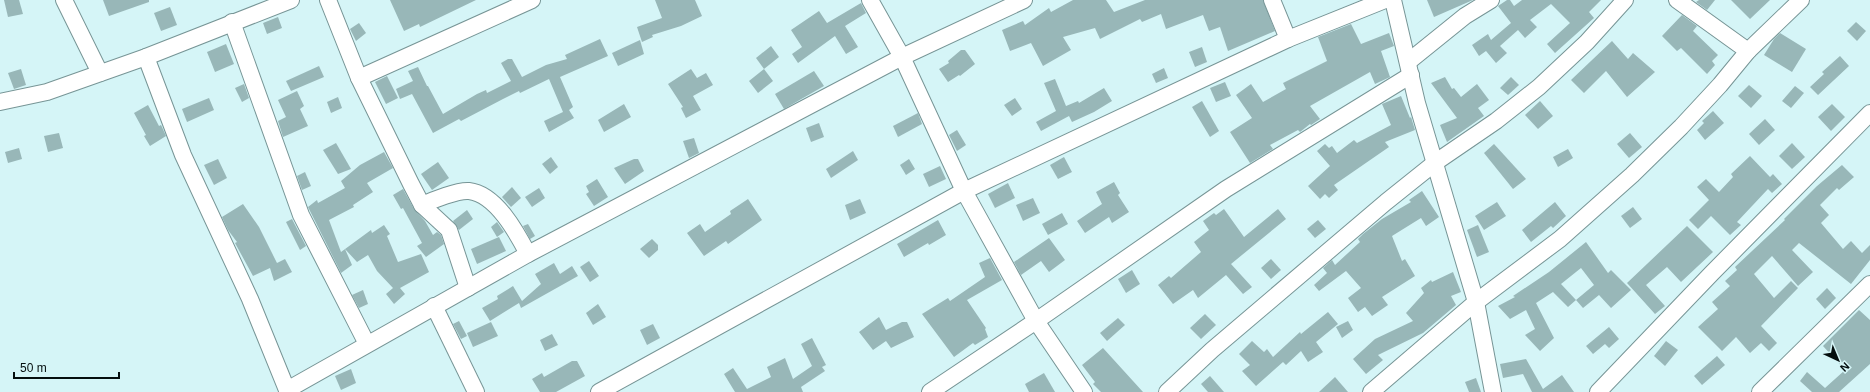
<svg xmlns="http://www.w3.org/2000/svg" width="1870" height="392" font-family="Helvetica,sans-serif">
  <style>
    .building { fill: #98b7b8; fill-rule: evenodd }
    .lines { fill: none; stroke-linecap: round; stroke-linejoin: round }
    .minor-casing { stroke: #779596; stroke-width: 18 }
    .minor { stroke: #fff; stroke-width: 16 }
  </style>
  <rect width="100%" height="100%" fill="#d5f5f7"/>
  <g class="building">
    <path d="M4,0h15l4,14 -15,3z"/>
    <path d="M103,0h46v2l-40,14z"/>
    <path d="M390,0h86l-56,27 -1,-3 -15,7z"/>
    <path d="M655,0h40l7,16 -21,10 -29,9 1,2 -11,5 -5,-15 25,-9z"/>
    <path d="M1073,0h33l8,12 31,-12h118l12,31 -47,20 -8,-24 -11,4 -6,-16 -37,14 -5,-15 -19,8 -2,-3 -40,20 -5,-11 -32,9 8,13 -28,16 -12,-23 -21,8 -8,-21 21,-9 2,4 24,-17 2,4z"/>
    <path d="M1427,0h46l-39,17z"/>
    <path d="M1507,0h3l4,6 8,-6h79l-12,12 5,6 -39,35 -8,-9 23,-21 -19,-19 -21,16 7,7 -12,11 -7,-8 -18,16 7,7 -11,10 -10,-12 -7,5 -7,-11 16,-11 3,6 20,-17 -13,-17z"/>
    <path d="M1699,0h16l-8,10 -11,-8z"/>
    <path d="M1731,0h39l-20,19z"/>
    <path d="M861,3l5,10 -21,13 13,21 -12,7 -11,-18 -37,27 -6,-9 10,-7 -11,-17 28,-19 8,12z"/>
    <path d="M170,7l7,18 -16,6 -7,-18z"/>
    <path d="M1682,15l15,11 -4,5 25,24 -6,6 3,4 -8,9 -26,-26 -4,3 -15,-15z"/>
    <path d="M278,17l4,11 -15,6 -4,-11z"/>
    <path d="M1856,22l10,9 -9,10 -10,-10z"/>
    <path d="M359,23l7,10 -10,8 -6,-12z"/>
    <path d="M1351,24l10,20 28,-11 5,13 -13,5 9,26 -15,7 -5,-12 -60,34 10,13 -9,6 -1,-1 -10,8 -2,-2 -28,15 3,4 -23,14 -20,-31 22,-14 -16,-23 15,-11 12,18 23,-13 -3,-6 44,-22 -9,-24z"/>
    <path d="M1780,33l26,16 -14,23 -28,-17 10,-16z"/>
    <path d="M600,39l8,17 -48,21 13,30 -4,3 5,8 -25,14 -5,-11 19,-9 -14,-33 -29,14 -1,-2 -16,8 -42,22 -2,-2 -26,14 -21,-39 -12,5 -4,-10 17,-8 -5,-10 10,-4 9,19h1l15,28 34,-20 9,-4 1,3 24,-12 -10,-18 7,-4h4l10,18 24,-12 21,-6 -2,-4z"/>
    <path d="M640,40l4,14 -26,12 -6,-13z"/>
    <path d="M1612,41l16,18 5,-6 22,19 -28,25 -21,-26 -22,22 -13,-13z"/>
    <path d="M226,44l8,20 -19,8 -8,-20z"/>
    <path d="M771,46l8,11 -15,12 -8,-11z"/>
    <path d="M1202,47l5,15 -12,5 -6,-15z"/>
    <path d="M961,50h4l10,14 -15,12 -1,-1 -11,7 -9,-13 10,-6 -1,-2z"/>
    <path d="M1840,56l9,10 -31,29 -8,-8 14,-13 -2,-2z"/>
    <path d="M319,66l5,11 -33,14 -5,-10z"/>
    <path d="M1164,68l4,10 -12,5 -4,-9z"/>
    <path d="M21,69l5,16 -12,4 -6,-16z"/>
    <path d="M691,69l6,9 9,-5 7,12 -20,11 8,14 -15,8 -5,-10 2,-1 -15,-23z"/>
    <path d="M764,69l9,12 -15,12 -9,-12z"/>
    <path d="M814,71l10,15 -40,23 -9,-15z"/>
    <path d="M387,76l11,22 -12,6 -11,-22z"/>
    <path d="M1445,77l7,12 2,-1 7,9 16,-13 12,16 -11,8 6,8 -37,26 -7,-17 17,-7 -26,-35z"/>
    <path d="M1511,77l8,8 -11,10 -8,-7z"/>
    <path d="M1055,79l11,27 12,-5 1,2 25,-15 8,13 -18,11 -22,10 -3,-6 -28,15 -5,-9 20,-11 -12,-28z"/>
    <path d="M1225,82l6,14 -15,6 -6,-14z"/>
    <path d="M244,84l5,14 -7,4 -7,-14z"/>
    <path d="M1749,85l13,11 -11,12 -13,-12z"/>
    <path d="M1795,86l9,7 -13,15 -9,-7z"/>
    <path d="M297,91l7,15 -4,3 8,17 -25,11 -5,-16 8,-4 -8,-17z"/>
    <path d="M1401,96l9,22 1,-1 4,13 -30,12 4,5 -55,38 4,5 -9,8 -4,-4 -5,5 -12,-13 22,-20 -13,-15 8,-7 4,4 3,-2 5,7 17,-13 3,3 34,-18 -9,-21z"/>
    <path d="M338,97l4,11 -11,5 -4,-11z"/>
    <path d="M209,98l5,12 -27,12 -5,-13z"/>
    <path d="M1015,98l7,11 -10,7 -8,-11z"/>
    <path d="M1202,101l17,30 -9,6 -18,-30z"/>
    <path d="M1540,101l13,15 -15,13 -13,-14z"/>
    <path d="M624,104l7,13 -27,15 -6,-12z"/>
    <path d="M1832,104l13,13 -14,14 -13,-14z"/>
    <path d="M148,105l11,21 2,-1 1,2 4,9 -16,10 -6,-10 2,-1 -12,-22z"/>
    <path d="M1713,111l11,12 -19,17 -8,-10 7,-7 -2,-2z"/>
    <path d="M918,113l4,11 -24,13 -5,-11z"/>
    <path d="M1765,119l10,11 -16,15 -10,-11z"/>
    <path d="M819,123l5,14 -13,5 -5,-14z"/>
    <path d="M957,130l9,15 -9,6 -8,-16z"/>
    <path d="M59,133l4,15 -15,4 -4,-16z"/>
    <path d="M1630,133l12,14 -13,11 -12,-14z"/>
    <path d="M694,138l5,15 -10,5 -6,-17z"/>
    <path d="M336,143l15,26 -13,5 -15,-24z"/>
    <path d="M1792,143l13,14 -13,12 -13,-13z"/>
    <path d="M1494,144l32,35 -13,10 -29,-36z"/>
    <path d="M19,148l3,11 -14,4 -3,-11z"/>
    <path d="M1568,149l5,9 -15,9 -5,-10z"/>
    <path d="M853,151l5,9 -27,18 -5,-9z"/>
    <path d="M384,152l9,16 -26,15 6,9 -20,13 1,2 -25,13 12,32 30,-22 1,3 12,-8 6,9 -3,2 11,26 23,-8 8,18 -29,16 5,6 -11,10 -8,-10 7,-6 -16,-17 -9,-16 -11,7 -12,-13 7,16 -11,8 -33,-66 9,-7 1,3 27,-15 -4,-7 19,-16z"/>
    <path d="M1750,156l20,21 3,-3 9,10 -10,9 -4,-4 -31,33 4,3 -11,10 -19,-19 -13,13 -9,-9 20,-20 -12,-13 9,-8 13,13 14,-15 -2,-3z"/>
    <path d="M551,157l7,10 -8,7 -8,-10z"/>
    <path d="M1064,157l8,15 -14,7 -8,-14z"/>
    <path d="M218,159l9,19 -13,7 -10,-20z"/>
    <path d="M634,159h4l6,12 -19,13 -11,-16z"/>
    <path d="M909,159l6,10 -9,6 -6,-10z"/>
    <path d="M438,162l11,16 -17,12 -11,-16z"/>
    <path d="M1842,165l12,12 -15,13 -2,-2 -17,17 9,10 -8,8 22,26 8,-8 11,12 8,-8v15l-19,24 -52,-41 -7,7 21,22 -15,14 -26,-30 -18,18 20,24 17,-17 7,7 -37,38 16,17 -8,8 -8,-8 -11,10 -14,-16 -14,14 -24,-24 20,-18 -6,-7 18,-16 -5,-5 12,-11 -2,-3 50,-47 -1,-1 33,-33z"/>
    <path d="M940,166l6,13 -17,8 -6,-13z"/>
    <path d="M305,172l6,14 -9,4 -5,-14z"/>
    <path d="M597,179l11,18 -14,9 -8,-12 3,-2 -3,-6z"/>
    <path d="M1114,182l6,11 -2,2 11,17 -17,11 -3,-6 -24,16 -8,-12 25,-17 -6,-12z"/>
    <path d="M1008,183l7,15 -20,10 -7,-14z"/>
    <path d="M512,187l9,11 -10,9 -9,-10z"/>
    <path d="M539,188l6,10 -13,9 -7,-10z"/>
    <path d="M403,189l11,20 11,12 8,14 4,-3 4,3 3,9 -18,13 -9,-11 5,-3 -19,-35 -2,1 -8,-14z"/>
    <path d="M1422,191l17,26 -13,9 -5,-8 -29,18 10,25 3,-2 10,17 -33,21 6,8 -16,11 -7,-9 -7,5 -10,-14 13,-10 -15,-17 -27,20 -5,-6 13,-12 -4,-5 9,-8 3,5 25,-23 -2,-3 5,-5 19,-15 29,-17 -2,-2z"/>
    <path d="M1033,198l7,15 -17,8 -7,-16z"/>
    <path d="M748,199l14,21 -34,24 -2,-3 -22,15 -17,-23 13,-9 5,8 26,-18 -1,-3z"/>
    <path d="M860,199l6,14 -16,7 -5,-15z"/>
    <path d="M1497,202l9,14 -22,14 -9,-14z"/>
    <path d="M1555,202l11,14 -13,12 -2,-2 -20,16 -9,-12z"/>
    <path d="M243,204l16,23 18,36 8,-4 7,13 -18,9 -4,-13 -17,8 -18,-33 2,-1 -9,-12 -6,-13z"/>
    <path d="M1633,207l9,12 -12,9 -9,-12z"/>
    <path d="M1224,209l20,28 34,-28 8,10 -55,45 21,23 -9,7 -17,-19 -28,23 -5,-8 -20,14 -15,-19 11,-9 2,2 30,-26 -7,-10 15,-12 -6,-9 11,-8 2,2z"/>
    <path d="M467,210l6,9 -14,11 -6,-9z"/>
    <path d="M1062,213l6,11 -20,11 -6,-11z"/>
    <path d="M292,219l14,27 -6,4 -14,-28z"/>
    <path d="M938,220l8,15 -17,10 -1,-2 -24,14 -7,-13z"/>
    <path d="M1318,220l8,9 -11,9 -8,-9z"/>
    <path d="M497,222l7,10 -7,5 -6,-10z"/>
    <path d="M528,224l7,12 -5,3 -7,-13z"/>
    <path d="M1478,225l11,27 -12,5 -10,-27z"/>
    <path d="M1687,226l26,26 -32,30 -14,-15 -21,18 19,21 -10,8 -28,-31z"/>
    <path d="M499,237l7,14 -29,13 -6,-15z"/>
    <path d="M1049,238l16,22 -16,12 -8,-11 -20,14 -7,-13z"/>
    <path d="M652,239l6,6v5l-9,8 -9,-9z"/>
    <path d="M1586,242l22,31 3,-3 20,20 -20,18 -12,-13 -16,13 -7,-8 -8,7 -15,-15 -17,11 18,35 -14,13 -15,-16 10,-6 -9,-19 -16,9 -12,-13 17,-9 -2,-1 36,-24zM1581,268l13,17 -18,15 -15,-16z"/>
    <path d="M990,258l12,22 -35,20 19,28 -1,1 3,8 -13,8 -2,-2 -19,14 -32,-43 26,-16 2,3 35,-24 -6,-14z"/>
    <path d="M1271,259l10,11 -10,9 -10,-11z"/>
    <path d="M589,261l10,15 -9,6 -10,-15z"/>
    <path d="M554,263l6,11 12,-8 6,10 -57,32 -2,-5 -29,18 -8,-13 16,-9 -1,-3 16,-10 9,15 19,-17 -6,-10z"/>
    <path d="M1132,270l8,14 -14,9 -8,-14z"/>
    <path d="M1453,272l8,20 -10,4 5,9 -33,28 -45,22 5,5 -17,14 -13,-15 22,-20 38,-18 -7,-8 18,-20 -3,-5 10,-8 1,2z"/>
    <path d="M1827,288l9,10 -11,11 -9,-10z"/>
    <path d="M363,290l5,14 -9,4 -7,-13z"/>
    <path d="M598,304l8,13 -13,8 -7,-12z"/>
    <path d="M1859,310l11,10v44l-31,28h-27l-12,-11 7,-9 18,16 20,-18 -22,-24z"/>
    <path d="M1328,312l10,12 -22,18 7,10 -15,10 -7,-11 -15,14 -3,-3 -27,24 -14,-15 8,-6 -11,-11 13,-13 12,11 3,-3 6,8 27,-25 1,2z"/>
    <path d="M1205,314l11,11 -15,14 -11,-11z"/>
    <path d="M879,317l7,13 16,-8h5l7,15 -23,11 -5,-7 -13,9 -14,-18z"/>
    <path d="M1118,318l7,7 -18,16 -7,-8z"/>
    <path d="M459,321l8,15 -6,3 -8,-15z"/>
    <path d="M1348,321l5,9 -11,8 -6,-11z"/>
    <path d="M491,322l7,14 -25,11 -6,-14z"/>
    <path d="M653,324l7,14 -13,7 -7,-15z"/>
    <path d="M1609,327l10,12 -10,9 -4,-4 -12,10 -7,-8z"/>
    <path d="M552,334l6,11 -13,6 -5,-11z"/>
    <path d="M812,338l14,27 -4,2 3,4 -24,16 2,5h-68l-11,-18 9,-6 14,21 24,-12 -4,-10 18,-9 8,21 19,-13 -11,-22z"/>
    <path d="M1666,341l12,9 -13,16 -11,-10z"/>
    <path d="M1103,348l40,44h-42l-8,-8 2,-2 -13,-17z"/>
    <path d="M1717,356l8,9 -23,20 -8,-9z"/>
    <path d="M1526,359l17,30 19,-14 12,17h-42l-9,-18 -20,4 -3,-14z"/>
    <path d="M572,361h5l8,15 -29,16h-16l-8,-13 10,-6 2,4z"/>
    <path d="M351,369l5,14 -15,7 -6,-14z"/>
    <path d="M1044,373l11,19h-26l-4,-8z"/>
    <path d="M1210,376l14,16h-16l-7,-8z"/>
    <path d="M1335,377l13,15h-29z"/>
    <path d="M1476,378l5,14h-12l-4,-10z"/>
  </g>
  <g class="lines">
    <defs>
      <g id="minor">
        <path d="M64,0l36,73"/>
        <path d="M328,0l31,78 52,106 11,21 27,25 19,58"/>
        <path d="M870,0l32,57 62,134 72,130 48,71"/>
        <path d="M1272,0l16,39"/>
        <path d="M1393,0l24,103 59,199 17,90"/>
        <path d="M1677,0l71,51"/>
        <path d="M232,22l69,193 66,129"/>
        <path d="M146,57l37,98 67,144 37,91"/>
        <path d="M1408,62l57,-46 26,-16"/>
        <path d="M359,78l173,-78"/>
        <path d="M0,102l47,-10 99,-35 145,-57"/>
        <path d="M422,205c11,-5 36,-15 47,-14 27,3 48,42 59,63"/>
        <path d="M434,306l42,86"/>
        <path d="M288,392l-1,-2 241,-136 374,-197 122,-57"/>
        <path d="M599,392l365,-201 324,-152 97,-39"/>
        <path d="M930,392l106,-71 190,-132 185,-114"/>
        <path d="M1167,392l45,-42 174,-148 50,-40 60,-41 43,-34 48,-45 38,-42"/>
        <path d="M1371,392l105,-90 84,-63 72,-64 49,-48 39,-42 28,-34 53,-51"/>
        <path d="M1598,392l114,-119 158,-160"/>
        <path d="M1760,392l110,-108"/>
      </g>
    </defs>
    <use href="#minor" class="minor-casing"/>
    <use href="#minor" class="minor"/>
  </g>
  <g transform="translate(1838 360) rotate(136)" stroke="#d5f5f7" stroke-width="3" paint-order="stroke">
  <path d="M0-3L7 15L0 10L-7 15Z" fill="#040e0e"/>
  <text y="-6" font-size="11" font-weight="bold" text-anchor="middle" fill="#040e0e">N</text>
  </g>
  <path d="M14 372v6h105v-6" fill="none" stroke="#040e0e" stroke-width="2"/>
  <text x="20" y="372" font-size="12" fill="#040e0e" stroke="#d5f5f7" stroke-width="3" paint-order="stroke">50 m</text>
</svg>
